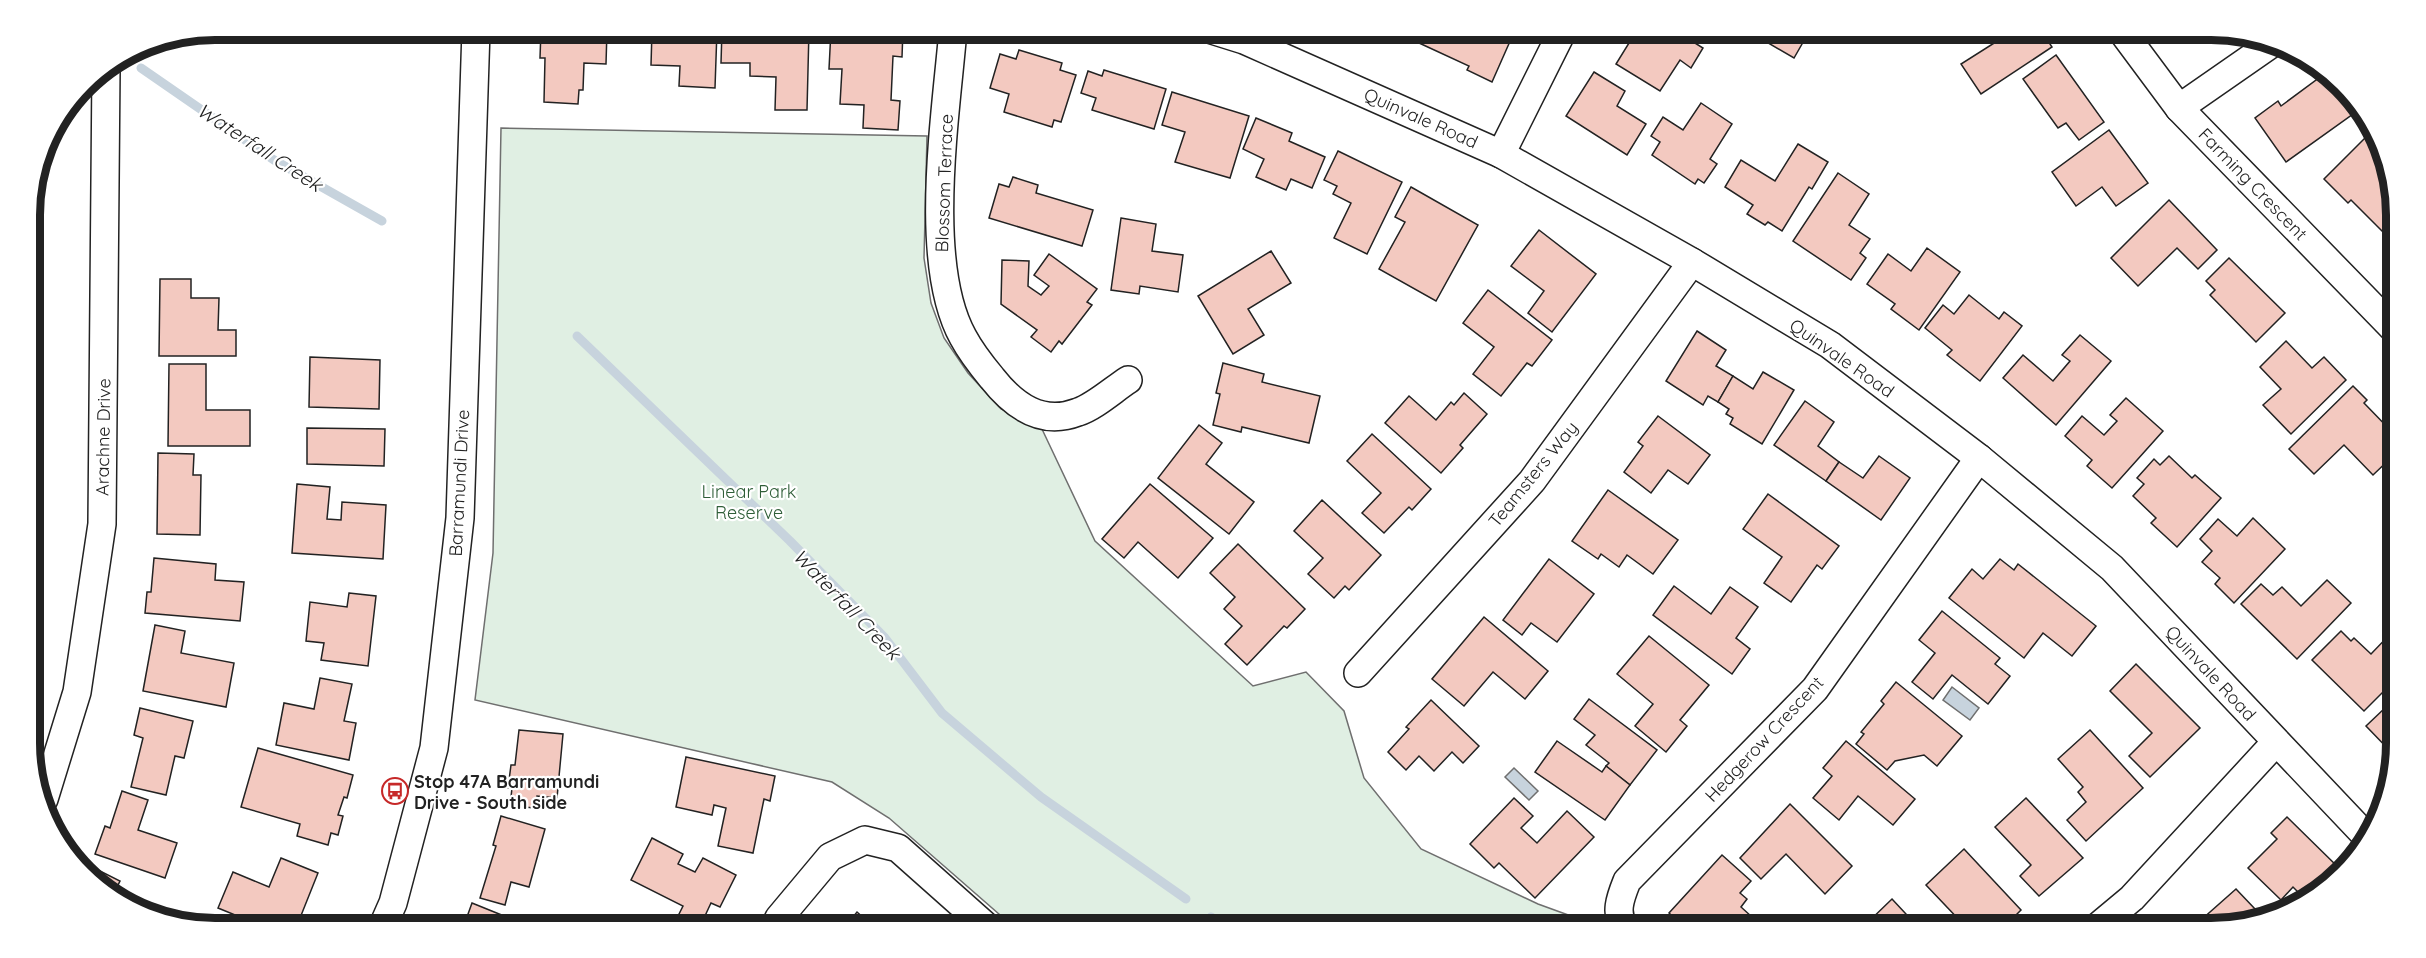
<svg xmlns="http://www.w3.org/2000/svg" width="2426" height="958" font-family="Quicksand,sans-serif">
  <style>
    .green { fill: #e0efe3; stroke: #6f6f6f; stroke-width: 1.5 }
    .water { fill: #c7d3dd; stroke: #6f6f6f; stroke-width: 1.5 }
    .lines { fill: none; stroke-linecap: round; stroke-linejoin: round }
    .stream { stroke: #c7d3dd; stroke-width: 9 }
    .building { fill: #f3c9c0; stroke: #222; stroke-width: 1.5 }
    .street-casing { stroke: #222; stroke-width: 30 }
    .street { stroke: #fff; stroke-width: 27 }
    .labels { text-anchor: middle; dominant-baseline: central; stroke-width: 4.5; stroke-linejoin: round; paint-order: stroke }
    .street-label { font-size: 18px; fill: #222; stroke: #fff }
    .park-label { font-size: 18px; fill: #2f5e38; stroke: #fff }
    .poi-label { font-size: 18px; font-weight: bold; fill: #222; stroke: #fff; text-anchor: start }
    .water-label { font-size: 20px; font-style: italic; fill: #222; stroke: #fff }
    .rim { fill: none; stroke: #222; stroke-width: 8 }
  </style>
  <rect width="100%" height="100%" fill="#fff"/>
  <path class="green" d="M501,128l426,8 -3,122 7,45 13,35 24,35 33,36 40,18 54,114 158,145 53,-14 38,39 20,67 57,71 117,55 66,24h-589l-126,-110 -57,-36 -357,-82 18,-147z"/>
  <g class="water">
    <path d="M1952,687l27,21 -9,12 -27,-20z"/>
    <path d="M1514,768l24,23 -9,9 -24,-23z"/>
  </g>
  <g class="lines">
    <g class="stream">
      <path d="M141,68l133,92 108,61"/>
      <path d="M577,336l213,205 95,97 57,75 99,84 145,102"/>
      <path d="M1211,917l15,11"/>
    </g>
  </g>
  <g class="building">
    <path d="M318,30h51v2z"/>
    <path d="M541,30h66l-1,34 -22,-1 -1,27h-4l-1,14 -34,-2 1,-44h-5z"/>
    <path d="M686,30h31l-2,58 -36,-2 1,-20 -29,-1 1,-34 34,1z"/>
    <path d="M722,30h87l-2,80h-32l1,-33 -26,-1v-13h-29z"/>
    <path d="M831,30h72l-1,27 -9,-1 -2,44 9,1 -2,29 -35,-2 1,-23 -24,-1 2,-35h-13z"/>
    <path d="M1422,30h93l-23,52 -25,-12 2,-4 -52,-24z"/>
    <path d="M1637,30h48l-3,5 21,13 -12,20 -11,-8 -20,31 -44,-27z"/>
    <path d="M1746,30h64l-16,28z"/>
    <path d="M1992,30h49l11,17 -71,47 -20,-30 38,-24z"/>
    <path d="M1019,50l43,13 -2,7 16,5 -15,47 -7,-2 -2,7 -48,-15 5,-18 -19,-6 10,-34 16,5z"/>
    <path d="M2056,55l48,67 -25,18 -13,-17 -8,5 -35,-49z"/>
    <path d="M1104,70l62,19 -12,40 -62,-19 4,-12 -15,-5 7,-22 14,5z"/>
    <path d="M1594,72l31,19 -8,15 29,18 -19,31 -61,-39z"/>
    <path d="M2327,72l24,24 9,13 -74,53 -31,-44 23,-17 3,5z"/>
    <path d="M1172,92l77,24 -19,62 -55,-16 10,-30 -23,-7z"/>
    <path d="M1701,103l31,21 -22,35 7,5 -13,19 -6,-4 -3,5 -43,-29 8,-13 -9,-6 12,-19 20,13z"/>
    <path d="M1256,118l36,15 -3,8 36,16 -13,31 -21,-9 -5,11 -30,-13 8,-18 -21,-10z"/>
    <path d="M2109,130l39,53 -32,23 -14,-19 -26,19 -24,-34z"/>
    <path d="M2370,133l15,36 -6,7 15,16v33l-9,9 -34,-34 -3,3 -24,-24z"/>
    <path d="M1798,144l30,18 -16,27 -3,-2 -27,44 -14,-9 -3,3 -18,-11 6,-9 -28,-18 16,-27 34,21z"/>
    <path d="M1338,151l64,31 -35,72 -33,-16 17,-35 -18,-9 4,-8 -13,-6z"/>
    <path d="M1838,173l31,21 -20,31 21,14 -10,14 6,5 -15,22 -58,-39z"/>
    <path d="M1013,177l25,8 -2,8 57,17 -11,36 -93,-28 10,-34 10,3z"/>
    <path d="M1411,187l67,38 -42,76 -57,-32 26,-47 -10,-5z"/>
    <path d="M2169,200l48,50 -19,19 -21,-21 -39,38 -27,-28z"/>
    <path d="M30,205h6v26h-5z"/>
    <path d="M1121,218l35,6 -4,27 31,4 -5,37 -38,-6 -1,8 -28,-4z"/>
    <path d="M1539,230l57,44 -44,58 -24,-19 16,-22 -33,-25z"/>
    <path d="M1927,248l33,24 -41,58 -28,-21 4,-5 -28,-20 21,-30 23,17z"/>
    <path d="M1271,251l20,32 -43,26 16,26 -31,19 -35,-58z"/>
    <path d="M1049,254l48,35 -10,13 5,3 -30,39 -3,-3 -8,11 -20,-15 6,-7 -36,-26 1,-44 27,1 -1,25 13,9 8,-9 -15,-11z"/>
    <path d="M2229,258l56,55 -29,29 -46,-47 5,-5 -9,-9z"/>
    <path d="M160,279h31v19h28l-1,32h18v26h-77z"/>
    <path d="M1488,290l64,50 -20,26 -5,-3 -26,33 -28,-22 21,-27 -31,-24z"/>
    <path d="M31,293l3,1v24h-3z"/>
    <path d="M1969,295l30,24 5,-7 18,14 -42,55 -33,-26 5,-5 -27,-22 18,-23 11,9z"/>
    <path d="M1697,331l29,19 -10,16 17,10 -15,26 -10,-6 -5,9 -37,-24z"/>
    <path d="M31,334h5l-2,39h-3z"/>
    <path d="M2080,335l31,26 -55,64 -53,-47 20,-23 30,26 17,-20 -8,-6z"/>
    <path d="M2286,341l26,27 12,-11 22,23 -55,54 -28,-29 18,-16 -21,-22z"/>
    <path d="M310,357l70,3 -1,49 -70,-2z"/>
    <path d="M1223,363l41,11 -2,8 58,14 -11,47 -67,-16 -1,5 -28,-7 7,-31 -4,-1z"/>
    <path d="M169,364h37v46h44v36h-82z"/>
    <path d="M1763,372l31,18 -32,54 -32,-20 3,-6 -7,-4 3,-5 -11,-7 15,-26 20,13z"/>
    <path d="M2353,386l14,14 -3,3 31,32v19l-22,21 -29,-30 -30,29 -25,-25z"/>
    <path d="M1464,393l23,21 -27,31 3,3 -22,25 -56,-50 24,-27 27,24 15,-18 3,3z"/>
    <path d="M2126,398l37,33 -51,57 -25,-22 5,-6 -27,-24 17,-20 22,19 13,-14 -7,-6z"/>
    <path d="M1805,401l29,21 -16,24 21,16 -13,19 -52,-36z"/>
    <path d="M32,416h2l-2,39h11l-1,36 -10,-1z"/>
    <path d="M1658,416l52,39 -22,29 -20,-14 -17,23 -27,-21 19,-26 -5,-4z"/>
    <path d="M1199,425l23,18 -16,21 48,38 -25,32 -71,-56z"/>
    <path d="M307,428l78,1 -1,37 -77,-2z"/>
    <path d="M1372,434l59,55 -19,21 -3,-3 -25,26 -22,-20 19,-20 -34,-32z"/>
    <path d="M158,453l36,1 -1,21h8l-1,60 -43,-1z"/>
    <path d="M1879,456l31,22 -29,42 -55,-39 13,-19 24,16z"/>
    <path d="M2169,456l23,22 3,-3 26,23 -44,49 -26,-24 5,-5 -23,-22 11,-12 -7,-6 17,-19 6,6z"/>
    <path d="M297,484l33,3 -3,32 14,1 1,-18 44,3 -3,54 -91,-6z"/>
    <path d="M1150,484l63,54 -35,40 -40,-36 -14,16 -22,-19z"/>
    <path d="M1608,490l70,50 -25,34 -26,-19 -8,12 -18,-13 -3,5 -26,-18z"/>
    <path d="M1768,494l71,52 -17,23 -5,-4 -26,37 -27,-19 18,-26 -39,-28z"/>
    <path d="M1322,500l59,55 -32,35 -4,-4 -11,12 -26,-24 15,-16 -29,-27z"/>
    <path d="M2253,518l32,31 -51,54 -19,-19 5,-6 -18,-16 10,-11 -12,-12 18,-20 19,17z"/>
    <path d="M1238,544l67,65 -18,19 -3,-2 -37,39 -22,-21 17,-18 -18,-17 11,-12 -25,-24z"/>
    <path d="M154,558l62,6 -1,16 29,2 -4,39 -95,-8 2,-21h4z"/>
    <path d="M1549,559l45,35 -37,48 -26,-19 -9,12 -19,-15z"/>
    <path d="M2000,559l14,11 4,-6 78,62 -24,30 -29,-23 -19,25 -75,-60 23,-29 11,10z"/>
    <path d="M2327,580l24,23 -54,56 -56,-55 20,-20 12,11 9,-8 19,19z"/>
    <path d="M1674,586l37,28 19,-27 28,20 -22,31 14,11 -18,25 -79,-59z"/>
    <path d="M349,593l27,3 -8,70 -47,-6 3,-17 -18,-2 4,-39 37,5z"/>
    <path d="M1942,611l58,47 -5,6 15,12 -22,28 -36,-29 -19,24 -21,-17 23,-29 -16,-13z"/>
    <path d="M1484,617l64,54 -23,28 -32,-27 -29,34 -32,-27z"/>
    <path d="M155,625l30,6 -4,22 53,10 -8,44 -83,-16z"/>
    <path d="M2396,628v51l-32,32 -52,-51 29,-29 10,10 3,-3 17,16z"/>
    <path d="M1649,636l60,49 -29,35 7,6 -21,26 -31,-26 18,-22 -36,-30z"/>
    <path d="M2136,664l64,64 -50,49 -21,-21 23,-23 -42,-42z"/>
    <path d="M320,678l32,6 -8,37 12,2 -7,37 -73,-15 8,-42 30,6z"/>
    <path d="M1896,682l66,54 -25,30 -13,-11 -29,6 -8,9 -31,-26 8,-10 -3,-2 23,-28 -3,-3z"/>
    <path d="M1589,699l68,51 -27,35 -24,-19 3,-3 -23,-18 9,-10 -21,-16z"/>
    <path d="M1431,700l48,46 -16,17 -11,-11 -18,19 -15,-15 -13,14 -18,-18 21,-23 -3,-2z"/>
    <path d="M2386,707l8,8 2,-2 -2,42 -28,-29z"/>
    <path d="M140,708l53,13 -9,37 -9,-2 -9,39 -35,-8 12,-49 -9,-3z"/>
    <path d="M519,730l44,4 -6,64 -20,-2 -1,12 -26,-2 2,-18h-4l3,-23h4z"/>
    <path d="M2090,730l53,58 -57,53 -19,-21 19,-18 -8,-10 5,-5 -25,-28z"/>
    <path d="M1557,741l45,31 4,-6 24,19 -25,35 -70,-48z"/>
    <path d="M1846,741l69,58 -22,26 -35,-29 -19,24 -26,-22 19,-22 -9,-8z"/>
    <path d="M258,748l95,27 -6,23 -3,-1 -6,18 5,1 -5,19 -7,-2 -3,12 -31,-9 3,-12 -59,-17z"/>
    <path d="M686,757l89,19 -5,25 -6,-2 -11,54 -35,-7 8,-38 -12,-3 -2,10 -36,-8z"/>
    <path d="M122,791l26,9 -10,30 39,13 -12,35 -70,-24 10,-28 5,2z"/>
    <path d="M1514,798l19,18 -12,12 16,15 30,-32 27,26 -59,61 -36,-35 -5,5 -24,-24z"/>
    <path d="M2026,798l57,60 -44,38 -19,-20 11,-11 -36,-38z"/>
    <path d="M1790,804l62,62 -27,28 -39,-40 -25,25 -21,-21z"/>
    <path d="M501,816l44,13 -16,58 -18,-5 -6,23 -25,-7 16,-52 -3,-1z"/>
    <path d="M2287,817l55,54 -19,19 -18,9 -12,-12 -12,13 -33,-32 29,-29 -6,-6z"/>
    <path d="M652,838l31,16 -5,10 17,8 8,-14 33,17 -16,32 -9,-4 -7,15 5,2 -4,8h-33l11,-22 -52,-26z"/>
    <path d="M1964,849l57,61 -18,18h-42l3,-3 -38,-40z"/>
    <path d="M1722,855l29,26 -11,12 7,6 -6,8 23,21h-79l-16,-15z"/>
    <path d="M281,858l37,15 -22,55h-29l-49,-20 15,-36 36,15z"/>
    <path d="M94,868l26,13 -5,10 -24,-16z"/>
    <path d="M2236,889l19,20 -15,15 -18,4h-30z"/>
    <path d="M1892,899l27,29h-57z"/>
    <path d="M472,903l37,15 -4,10h-42z"/>
    <path d="M857,912l18,16h-31z"/>
  </g>
  <g class="lines">
    <defs>
      <g id="street">
        <path d="M953,30c-7,84 -31,233 10,307 8,15 19,29 29,41 22,28 50,48 86,34 16,-5 36,-23 50,-32"/>
        <path d="M1212,30l32,10 257,114 191,108 138,83 149,113 133,110 255,269"/>
        <path d="M2121,30l58,78 216,222"/>
        <path d="M2179,108l95,-66"/>
        <path d="M1501,154l62,-124"/>
        <path d="M1358,673l174,-192 160,-219"/>
        <path d="M44,799l33,-107 25,-168 4,-456"/>
        <path d="M382,928l11,-25 41,-155 26,-230 16,-488"/>
        <path d="M774,928l5,-10 51,-61 35,-17 33,8 90,80"/>
        <path d="M1626,928c-13,-13 -5,-32 1,-47l188,-192 164,-231"/>
        <path d="M2096,928l36,-30 144,-156"/>
      </g>
    </defs>
    <use href="#street" class="street-casing"/>
    <use href="#street" class="street"/>
  </g>
  <defs>
    <symbol id="bus-ring" viewBox="-11 -11 22 22"><circle r="9.5" fill="#fff" stroke="#c62828" stroke-width="1.5"/><path d="M-5-6H5V4H4V6H2V4H-2V6H-4V4H-5ZM-3.5-4V0h7V-4ZM-3.5 1.2v1.5H-2V1.2ZM2 1.2v1.5H3.5V1.2Z" fill="#c62828"/></symbol>
  </defs>
  <g fill-rule="evenodd">
    <use href="#bus-ring" x="380" y="776" width="30" height="30"/>
  </g>
  <g class="labels">
    <g class="street-label">
      <text transform="translate(1421 118) rotate(24)">Quinvale Road</text>
      <text transform="translate(944 183) rotate(-88)">Blossom Terrace</text>
      <text transform="translate(2253 184) rotate(46)">Farming Crescent</text>
      <text transform="translate(1842 358) rotate(35)">Quinvale Road</text>
      <text transform="translate(103 437) rotate(-89)">Arachne Drive</text>
      <text transform="translate(1533 474) rotate(-51)">Teamsters Way</text>
      <text transform="translate(459 483) rotate(-87)">Barramundi Drive</text>
      <text transform="translate(2211 673) rotate(47)">Quinvale Road</text>
      <text transform="translate(1764 739) rotate(-47)">Hedgerow Crescent</text>
    </g>
    <g class="park-label">
      <text x="749" y="491">Linear Park<tspan x="749" dy="21">Reserve</tspan></text>
    </g>
    <g class="poi-label">
      <text x="414" y="781">Stop 47A Barramundi<tspan x="414" dy="21">Drive - South side</tspan></text>
    </g>
    <g class="water-label">
      <text transform="translate(260 147) rotate(33)">Waterfall Creek</text>
      <text transform="translate(847 604) rotate(46)">Waterfall Creek</text>
    </g>
  </g>
  <path d="M0 0H2426V958H0ZM215 40H2211A175 175 0 0 1 2386 215V743A175 175 0 0 1 2211 918H215A175 175 0 0 1 40 743V215A175 175 0 0 1 215 40Z" fill="#fff" fill-rule="evenodd"/>
  <path class="rim" d="M215 40H2211A175 175 0 0 1 2386 215V743A175 175 0 0 1 2211 918H215A175 175 0 0 1 40 743V215A175 175 0 0 1 215 40Z"/>
</svg>
